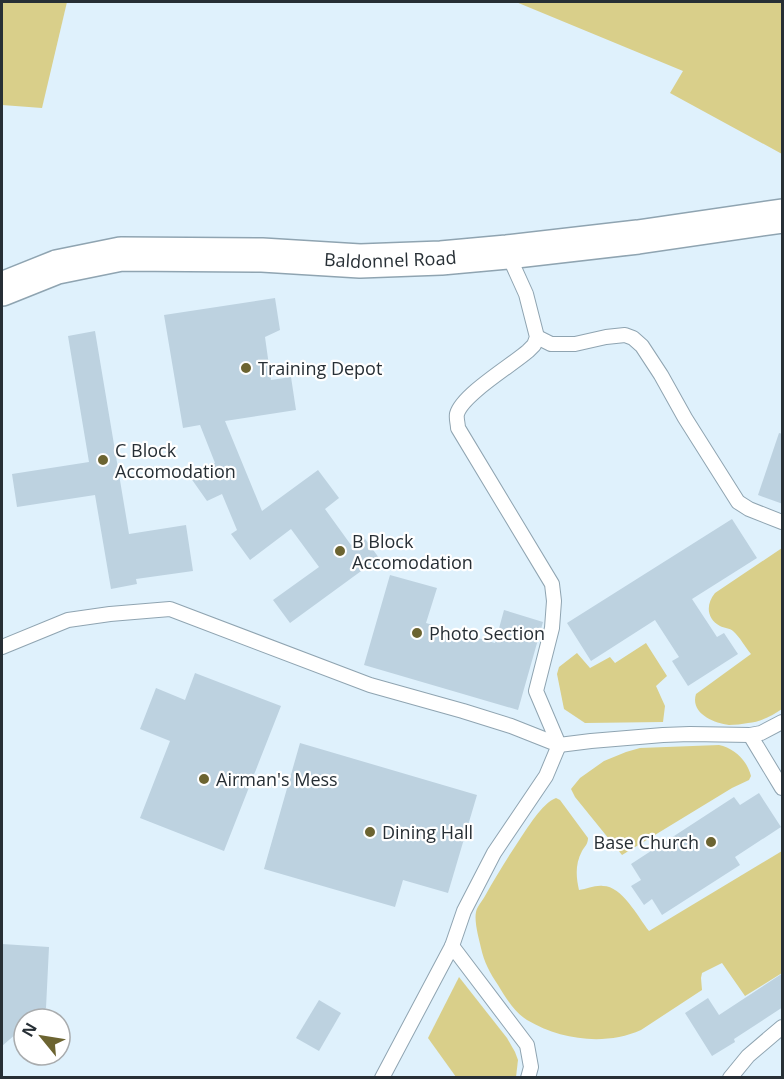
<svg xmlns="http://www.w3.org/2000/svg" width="784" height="1079" font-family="'Open Sans',sans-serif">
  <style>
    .green { fill: #d9cf8a }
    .building { fill: #bdd2e0 }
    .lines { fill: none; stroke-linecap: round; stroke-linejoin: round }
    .lane-casing { stroke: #8fa4b1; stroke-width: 16 }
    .secondary-casing { stroke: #8fa4b1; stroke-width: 36 }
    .lane { stroke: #fff; stroke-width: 14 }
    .secondary { stroke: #fff; stroke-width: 33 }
    .poi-dot { fill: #6c6431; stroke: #fff; stroke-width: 2 }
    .labels { text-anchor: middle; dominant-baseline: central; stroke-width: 4.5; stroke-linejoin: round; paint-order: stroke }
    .street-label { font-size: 18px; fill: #272f35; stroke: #fff }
    .poi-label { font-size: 18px; fill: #272f35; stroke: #fff; text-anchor: start }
  </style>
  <rect width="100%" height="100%" fill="#dff1fc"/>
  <g class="green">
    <path d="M2,2h65l-25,106 -40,-3z"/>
    <path d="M516,2h266v152l-112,-61 13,-22z"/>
    <path d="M782,548v161c-10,7 -22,13 -34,14 -6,1 -13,2 -19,2 -16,-2 -39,-12 -33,-31l55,-40c-6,-7 -11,-17 -18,-23 -3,-3 -9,-3 -13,-5 -14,-8 -14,-22 -5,-33z"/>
    <path d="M646,643l21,33 -11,10 9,20 -2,16 -78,1 -21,-14 -7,-35 2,-7 18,-14 13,15 20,-11 5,6z"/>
    <path d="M719,745c15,3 28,15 32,31l-2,4 -17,8 -110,67 -47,-58 -4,-8 9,-11 24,-17 22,-9 14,-4z"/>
    <path d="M556,798l4,2 28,38c0,6 -3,8 -6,13 -7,13 -6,26 -3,39 8,-1 16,-5 24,-4 19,0 35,31 46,45l133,-80v122l-37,23 -23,-33 -20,10 -1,5 1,12 -61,40c-36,16 -80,10 -114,-10 -13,-8 -21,-22 -29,-35 -8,-12 -14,-23 -17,-37 -2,-9 -7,-26 -5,-36 1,-5 6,-11 9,-16 10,-18 21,-36 33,-54 9,-13 24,-39 38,-44z"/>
    <path d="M459,977l48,61 8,14 3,8 -2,17h-60l-28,-39z"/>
  </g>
  <g class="building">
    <path d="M275,298l5,32 -15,7 6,43 20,-3 5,33 -71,11 37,90 56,-41 21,28 -14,11 26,36 12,-9 16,22 -89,65 -17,-23 46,-33 -28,-38 -41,31 -19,-26 6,-4 -15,-36 -15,7 -19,-27 27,-11 -15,-38 -17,3 -19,-113z"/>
    <path d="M95,331l34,203 57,-9 7,46 -57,8 1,5 -26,5 -16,-94 -78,12 -5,-33 77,-12 -21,-126z"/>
    <path d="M779,433l4,1v70l-25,-9z"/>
    <path d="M732,519l25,39 -65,41 25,38 7,-4 14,21 -50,32 -16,-25 7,-4 -24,-37 -64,41 -24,-38z"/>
    <path d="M390,575l47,13 -11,35 69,20 9,-33 39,12 -25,88 -154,-45z"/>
    <path d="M195,673l86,33 -57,145 -84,-33 30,-77 -30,-12 16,-41 29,12z"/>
    <path d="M300,743l177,52 -29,98 -45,-13 -8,27 -131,-38z"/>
    <path d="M759,793l22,34 -46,30 5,8 -78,50 -10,-16 -8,6 -13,-19 10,-6 -10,-16 103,-67 6,8z"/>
    <path d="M2,944l47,3 -3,61 -13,11h-9v8l-22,19z"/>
    <path d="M783,973v34l-49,32 1,3 -23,14 -27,-43 23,-15 11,17z"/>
    <path d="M319,1000l22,13 -22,38 -23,-13z"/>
  </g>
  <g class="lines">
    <defs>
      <g id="lane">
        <path d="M537,337l14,7h24l31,-7 19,-2 8,3 9,8 19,29 24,43 53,84 11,7 33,13"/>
        <path d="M2,647l66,-27 42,-6 60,-5 200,76 93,26 48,15 48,19 32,-4 72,-6 27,-1 60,1 11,-2 21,-11"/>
        <path d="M750,735l32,53"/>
        <path d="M452,946l75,99 4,22 -3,11"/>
        <path d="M382,1078l70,-132 12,-35 30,-58 52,-77 13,-31 -23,-54 16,-63 2,-27 -2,-17 -94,-156c0,-4 -2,-10 -1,-14 5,-19 55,-49 71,-63l6,-6 3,-8 -11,-43 -19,-42"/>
        <path d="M730,1078l18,-22 34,-29"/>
      </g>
      <g id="secondary">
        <path id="s1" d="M2,289l55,-22 64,-13 141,1 98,6 81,-3 66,-6 131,-15 144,-21"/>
      </g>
    </defs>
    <use href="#lane" class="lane-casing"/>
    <use href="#secondary" class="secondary-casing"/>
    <use href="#lane" class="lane"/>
    <use href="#secondary" class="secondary"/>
  </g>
  <g class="poi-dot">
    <circle cx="246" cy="368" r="6"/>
    <circle cx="103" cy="460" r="6"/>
    <circle cx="340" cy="551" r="6"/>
    <circle cx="417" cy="633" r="6"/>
    <circle cx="204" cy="779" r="6"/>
    <circle cx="370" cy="832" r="6"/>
    <circle cx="711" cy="842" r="6"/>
  </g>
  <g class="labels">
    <g class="street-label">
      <text stroke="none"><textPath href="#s1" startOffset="394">Baldonnel Road</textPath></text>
    </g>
    <g class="poi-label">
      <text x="258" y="368">Training Depot</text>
      <text x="115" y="450">C Block<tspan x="115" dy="21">Accomodation</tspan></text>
      <text x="352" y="541">B Block<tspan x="352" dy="21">Accomodation</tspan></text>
      <text x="429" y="633">Photo Section</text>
      <text x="216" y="779">Airman's Mess</text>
      <text x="382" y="832">Dining Hall</text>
      <text x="699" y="842" text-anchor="end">Base Church</text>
    </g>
  </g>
  <rect width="784" height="1079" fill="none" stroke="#272f35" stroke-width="6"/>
  <g transform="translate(42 1037) rotate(300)"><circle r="28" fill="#ffffff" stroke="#a9acae" stroke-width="1.5"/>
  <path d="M0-4.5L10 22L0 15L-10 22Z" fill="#6c6431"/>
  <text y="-9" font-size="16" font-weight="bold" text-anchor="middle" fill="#272f35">N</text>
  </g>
</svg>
